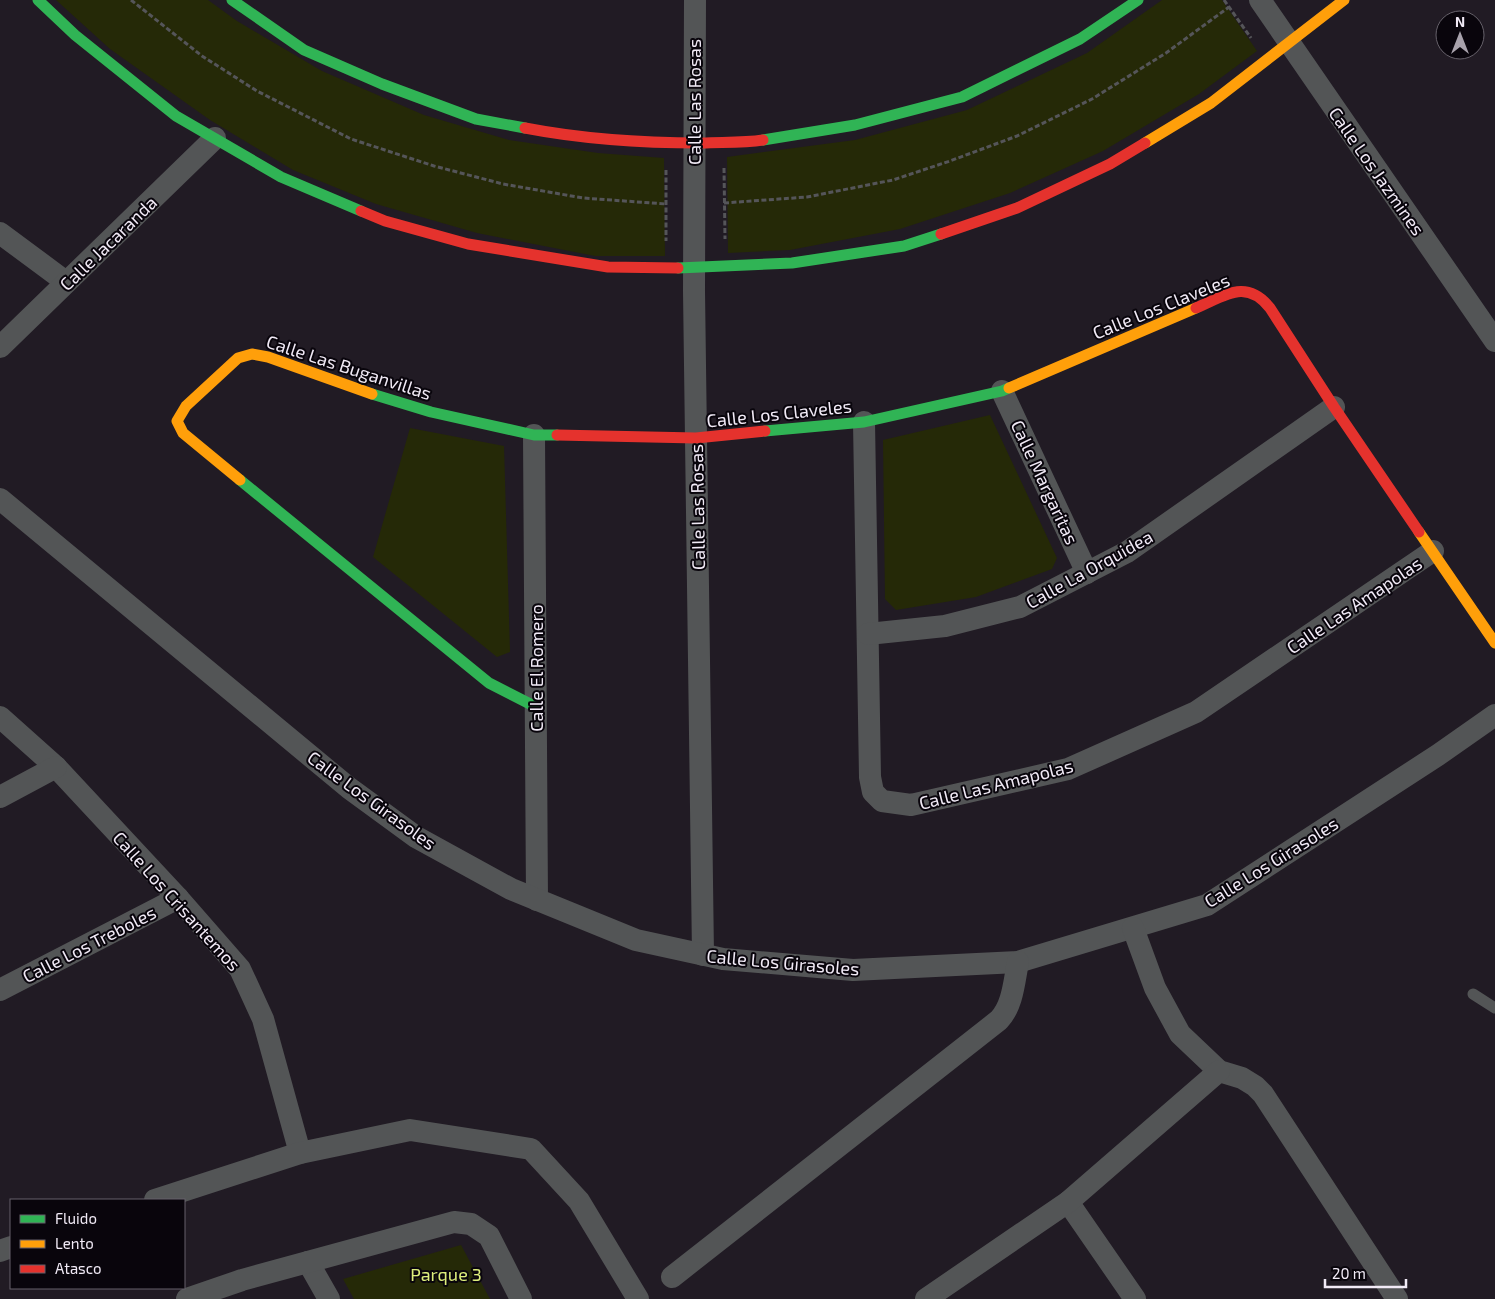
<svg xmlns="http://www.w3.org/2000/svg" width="1495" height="1299" font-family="'Exo 2',sans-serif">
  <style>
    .green { fill: #252907 }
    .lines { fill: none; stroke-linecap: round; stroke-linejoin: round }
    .path { stroke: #555559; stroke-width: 3; stroke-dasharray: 5 2.5; stroke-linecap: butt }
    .lane { stroke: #535556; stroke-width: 11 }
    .street { stroke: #535556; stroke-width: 22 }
    .fast { stroke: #30b455; stroke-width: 11 }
    .slow { stroke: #ff9f0a; stroke-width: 11 }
    .jam { stroke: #e5322d; stroke-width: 11 }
    .labels { text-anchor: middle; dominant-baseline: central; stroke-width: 4; stroke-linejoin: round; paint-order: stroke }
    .street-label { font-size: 18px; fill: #f1eaf6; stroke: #09050c }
    .park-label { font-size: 18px; fill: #ddee7c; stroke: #09050c }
  </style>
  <rect width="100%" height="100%" fill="#211b24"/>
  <g class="green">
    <path d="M56,0h152l29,21 85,50 102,44 85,25 89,13 66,5 1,98h-70l-118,-23 -101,-29 -83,-34 -83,-50 -100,-71z"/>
    <path d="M1162,0h60l35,51 -58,43 -96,57 -93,42 -110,36 -110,21 -62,3 -1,-96 128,-17 112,-30 120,-57z"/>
    <path d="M990,415l67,143 -5,11 -76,28 -80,13 -11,-11 -2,-159z"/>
    <path d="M410,428l94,18 6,206 -13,5 -124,-100z"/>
    <path d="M461,1245l29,54h-136l-11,-20z"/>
  </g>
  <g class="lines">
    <g class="path">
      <path d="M131,0l71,56 55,35 94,48 83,27 69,18 80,14 83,6"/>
      <path d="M1224,0l27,38"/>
      <path d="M724,168l1,71"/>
      <path d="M666,170v71"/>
      <path d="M724,203l83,-6 86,-17 57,-19 67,-25 75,-37 74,-46 63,-46"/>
    </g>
    <path class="lane" d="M1473,994l22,14"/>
    <g class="street">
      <path d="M695,0l-1,291 9,664"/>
      <path d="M1260,0l235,341"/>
      <path d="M0,233l66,49"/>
      <path d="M0,347l215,-209"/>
      <path d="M1002,391l85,182"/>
      <path d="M864,422l6,355 3,15 9,9 29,4 157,-36 128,-57 237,-161"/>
      <path d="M534,435l3,465"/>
      <path d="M0,499l349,289 67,49 95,52 125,51 87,19 130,11 165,-8 189,-57 231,-150 57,-40"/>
      <path d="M868,634l77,-8 75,-19 107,-55 207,-145"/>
      <path d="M0,717l56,50 122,131 62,71 23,50 37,134"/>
      <path d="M0,797l56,-30"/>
      <path d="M1133,928l22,60 25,46 39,37 23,7 13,8 8,8 134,205"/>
      <path d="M0,990l178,-92"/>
      <path d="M155,1200l145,-47 110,-23 121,19 48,52 59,98"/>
      <path d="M1068,1202l67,97"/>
      <path d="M0,1251l11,-4"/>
      <path d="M308,1262l21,37"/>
      <path d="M672,1277l327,-257c14,-15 15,-38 19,-58"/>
      <path d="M187,1299l55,-19 212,-58 17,2 18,12 32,63"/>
      <path d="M926,1299l142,-97 151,-131"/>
    </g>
    <g class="fast">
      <path d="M38,0l37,35 101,81 105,61 80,34"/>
      <path d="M232,0l72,50 78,34 94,35 49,9"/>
      <path d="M763,140l92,-15 107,-28 118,-58 58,-39"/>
      <path d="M678,268l114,-5 112,-17 37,-12"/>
      <path d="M372,394l59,18 103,23h23"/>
      <path d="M765,431l99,-9 138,-31 7,-3"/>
      <path d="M240,480l249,203 47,24"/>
    </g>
    <g class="slow">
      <path d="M1145,143l66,-40 133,-103"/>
      <path d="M1009,388l187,-80"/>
      <path d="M240,480l-57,-47 -6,-12 9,-15 52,-48 14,-4 16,3 104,37"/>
      <path d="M1419,532l76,111"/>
    </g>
    <g class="jam">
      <path d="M525,128c57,11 118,15 177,15 20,-1 41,0 61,-3"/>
      <path d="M361,211l24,10 83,23 140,23 70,1"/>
      <path d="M941,234l76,-26 93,-44 35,-21"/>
      <path d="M1196,308c29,-12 50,-30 74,0l64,99 85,125"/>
      <path d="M557,435l139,3 69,-7"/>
    </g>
  </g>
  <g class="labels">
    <g class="street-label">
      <text transform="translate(694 102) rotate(-90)">Calle Las Rosas</text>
      <text transform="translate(1377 171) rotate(55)">Calle Los Jazmines</text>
      <text transform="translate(108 243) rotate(-44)">Calle Jacaranda</text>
      <text transform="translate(1161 306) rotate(-22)">Calle Los Claveles</text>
      <text transform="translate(349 367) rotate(18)">Calle Las Buganvillas</text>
      <text transform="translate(779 413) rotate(-6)">Calle Los Claveles</text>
      <text transform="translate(1045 482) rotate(65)">Calle Margaritas</text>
      <text transform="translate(697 507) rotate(-91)">Calle Las Rosas</text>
      <text transform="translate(1089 569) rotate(-29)">Calle La Orquidea</text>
      <text transform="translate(1354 605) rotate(-34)">Calle Las Amapolas</text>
      <text transform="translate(536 668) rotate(-90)">Calle El Romero</text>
      <text transform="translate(996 784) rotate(-14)">Calle Las Amapolas</text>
      <text transform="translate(372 800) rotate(36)">Calle Los Girasoles</text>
      <text transform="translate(1271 862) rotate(-32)">Calle Los Girasoles</text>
      <text transform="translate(177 901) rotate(48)">Calle Los Crisantemos</text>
      <text transform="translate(89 944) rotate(-27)">Calle Los Treboles</text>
      <text transform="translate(783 962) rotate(5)">Calle Los Girasoles</text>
    </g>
    <g class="park-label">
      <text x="446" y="1274">Parque 3</text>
    </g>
  </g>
  <rect x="10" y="1199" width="175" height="90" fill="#09050c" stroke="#66616a"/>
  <rect x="20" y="1215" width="25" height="8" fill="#30b455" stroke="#66616a"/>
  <text x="55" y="1224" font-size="15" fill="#f1eaf6">Fluido</text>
  <rect x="20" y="1240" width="25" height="8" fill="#ff9f0a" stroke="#66616a"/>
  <text x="55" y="1249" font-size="15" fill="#f1eaf6">Lento</text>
  <rect x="20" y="1265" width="25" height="8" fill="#e5322d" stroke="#66616a"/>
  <text x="55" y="1274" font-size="15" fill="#f1eaf6">Atasco</text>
  <g transform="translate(1460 35)"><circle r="24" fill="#09050c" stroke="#66616a"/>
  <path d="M0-4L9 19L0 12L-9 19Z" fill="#a8a2ac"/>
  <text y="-8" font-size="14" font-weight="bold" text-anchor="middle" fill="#f1eaf6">N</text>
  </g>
  <path d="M1325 1279v8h81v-8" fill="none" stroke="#f1eaf6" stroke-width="2.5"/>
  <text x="1332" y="1279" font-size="15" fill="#f1eaf6" stroke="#09050c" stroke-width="4" paint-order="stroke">20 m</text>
</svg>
